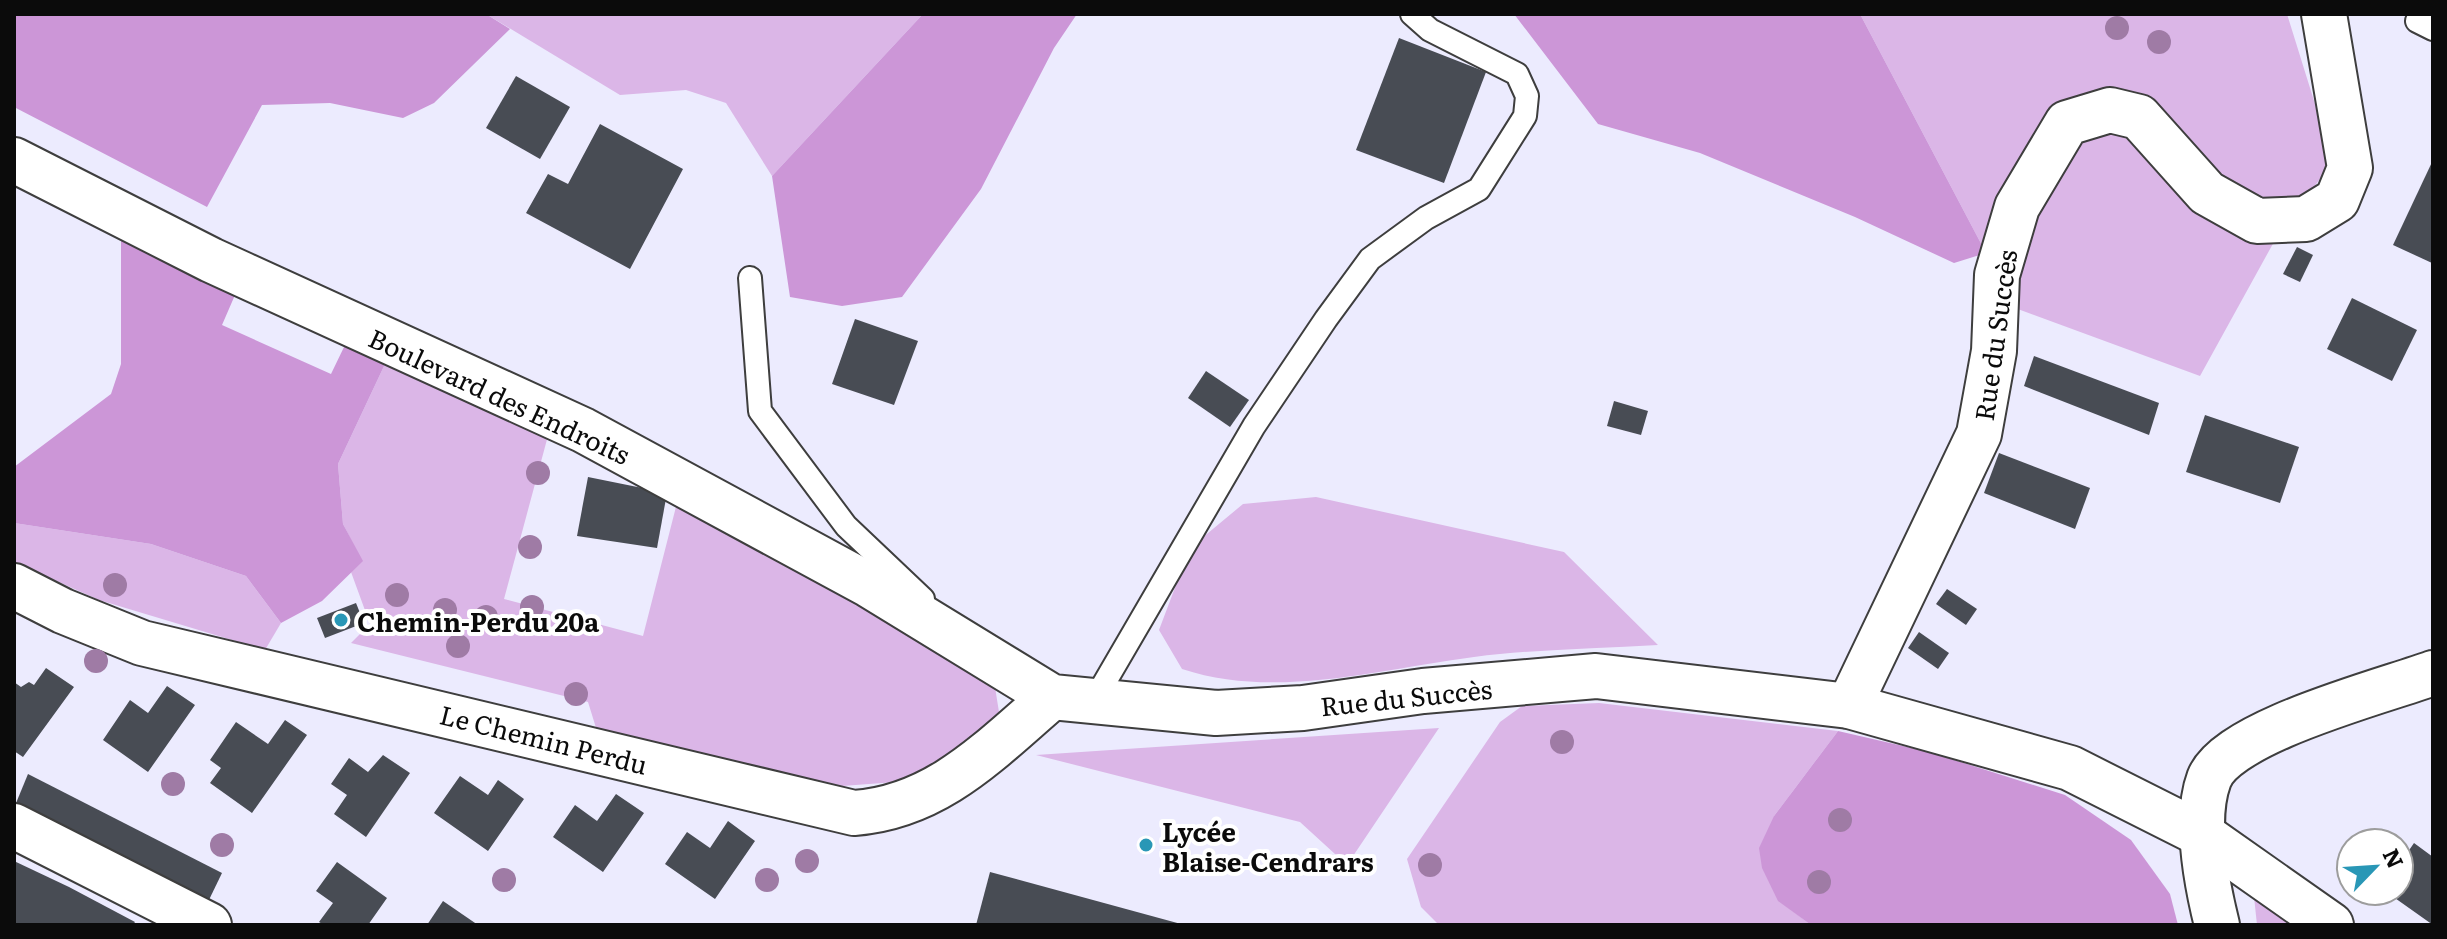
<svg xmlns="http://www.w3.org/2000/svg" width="2447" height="939" font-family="Literata,serif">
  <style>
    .green { fill: #dbb6e7 }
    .forest { fill: #cc96d7 }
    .building { fill: #484c54 }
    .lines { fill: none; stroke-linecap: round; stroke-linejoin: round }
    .service-casing { stroke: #3e3e3e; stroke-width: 26 }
    .minor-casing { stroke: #3e3e3e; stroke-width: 48 }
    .service { stroke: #fff; stroke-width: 22 }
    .minor { stroke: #fff; stroke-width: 44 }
    .tree { fill: #9f7ba5 }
    .poi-dot { fill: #2997b6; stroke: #fff; stroke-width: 3 }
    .labels { text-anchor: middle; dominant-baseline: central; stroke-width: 8; stroke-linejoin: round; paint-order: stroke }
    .street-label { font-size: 26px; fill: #0b0b0b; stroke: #fff }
    .poi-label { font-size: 26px; font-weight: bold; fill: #0b0b0b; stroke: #fff; text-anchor: start }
  </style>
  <rect width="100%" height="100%" fill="#ecebfe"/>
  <g class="green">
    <path d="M486,14h437l-151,162 -46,-73 -40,-13 -66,5z"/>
    <path d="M1860,14h427l28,90 13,64 -53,72 -75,136 -185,-68z"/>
    <path d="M385,364l164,68 -45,167 139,37 36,-141 315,186 5,31 -18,27 -28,23 -57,20 -54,4 -225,-47 -20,-8 -9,-29 -237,-59 19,-19 -19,-52 11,-11 -19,-37 -5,-60z"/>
    <path d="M1316,497l248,55 94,93c-61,4 -124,4 -184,12 -95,12 -198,43 -292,12l-23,-39 31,-82 53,-44z"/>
    <path d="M14,523l137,21 95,32 35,47 -16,27 -166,-50 -85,-38z"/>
    <path d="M1599,703l239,28 -64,85 4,84 33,25h-372l-18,-18 -14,-48 93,-137 22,-16z"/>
    <path d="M1439,728l-92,137 -47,-43 -264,-67z"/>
    <path d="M2253,887l45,38h-41z"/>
  </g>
  <g class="forest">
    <path d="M14,14h472l24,15 -76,74 -31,15 -73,-15 -68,2 -55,102 -193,-100z"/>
    <path d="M923,14h154l-23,34 -73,141 -79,108 -60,9 -52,-9 -18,-121z"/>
    <path d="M1514,14h346l126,239 -32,10 -99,-46 -155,-64 -102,-29z"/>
    <path d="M121,236l114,59 -13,30 109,49 14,-29 40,19 -47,100 5,60 20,37 -41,40 -41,22 -35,-47 -95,-32 -137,-21v-56l97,-73 10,-30z"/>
    <path d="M1838,731l91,21 136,43 66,45 39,54 8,31h-367l-33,-24 -16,-33 -3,-20 15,-32z"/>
  </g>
  <g class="building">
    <path d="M1399,38l87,34 -42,111 -88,-33z"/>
    <path d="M516,76l54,31 -30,52 -54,-31z"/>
    <path d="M600,124l83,45 -53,100 -104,-56 22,-39 20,10z"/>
    <path d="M2433,160v100l-1,3 -39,-18z"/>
    <path d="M2297,247l16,8 -13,27 -17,-8z"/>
    <path d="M2352,298l65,32 -25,51 -65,-32z"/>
    <path d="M855,319l63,22 -24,64 -62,-21z"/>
    <path d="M2034,356l125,47 -10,32 -125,-49z"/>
    <path d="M1206,371l43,29 -19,27 -42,-29z"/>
    <path d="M1614,401l34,10 -7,24 -34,-9z"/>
    <path d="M2205,415l94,32 -19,56 -94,-31z"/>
    <path d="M1999,453l91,35 -15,41 -91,-36z"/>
    <path d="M588,477l79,16 -10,55 -80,-12z"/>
    <path d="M1947,589l30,20 -11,16 -30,-21z"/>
    <path d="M356,603l8,20 -39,15 -8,-20z"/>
    <path d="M1919,632l30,21 -11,16 -30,-21z"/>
    <path d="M46,668l28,19 -51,70 -9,-6v-69l7,5 8,-5 5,3z"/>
    <path d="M167,686l28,19 -47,67 -45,-32 27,-40 18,13z"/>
    <path d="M285,720l22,15 -55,78 -42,-30 11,-15 -11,-8 26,-38 32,22z"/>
    <path d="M383,755l27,18 -44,64 -32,-23 13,-19 -16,-11 18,-26 19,14z"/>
    <path d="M28,774l194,99 -16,33 -192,-98z"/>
    <path d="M460,776l28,19 10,-15 26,19 -36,52 -54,-38z"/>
    <path d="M616,794l28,19 -41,59 -50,-35 22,-32 22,16z"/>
    <path d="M728,821l27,20 -40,58 -50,-35 22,-32 23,16z"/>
    <path d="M2414,843l19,14v68l-48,-34h14v-26z"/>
    <path d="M14,861l55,26 66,35 -2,3h-119z"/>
    <path d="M337,862l50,36 -19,27h-44l-5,-3 14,-19 -17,-12z"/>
    <path d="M990,872l191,52 -1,1h-204z"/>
    <path d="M443,901l35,24h-51z"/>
  </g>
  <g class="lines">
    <defs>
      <g id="service">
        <path d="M2417,21l16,8"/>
        <path d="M750,278l10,133 86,115 77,73"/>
        <path d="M1095,699l159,-273 72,-107 44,-60 56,-41 53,-29 46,-73 2,-20 -10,-22 -87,-44 -18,-16"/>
      </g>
      <g id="minor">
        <path d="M14,160l197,100 372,170 286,155 183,112 164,16 87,-5 120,-17 173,-15 253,30 221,62 133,67 128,90"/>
        <path d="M14,586l49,25 79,32 712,170c84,-6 137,-64 198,-116"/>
        <path d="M1849,706l130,-272 15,-83 3,-76 20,-68 50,-84 43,-13 29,7 68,76 50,28 49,-2 31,-19 13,-32 -26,-154"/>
        <path d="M14,826l195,99"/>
        <path d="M2217,925c-10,-40 -23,-106 -8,-146 18,-48 175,-88 224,-106"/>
      </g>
    </defs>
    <use href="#service" class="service-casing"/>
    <use href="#minor" class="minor-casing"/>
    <use href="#service" class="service"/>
    <use href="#minor" class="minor"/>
  </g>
  <g class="tree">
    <circle cx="2117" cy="28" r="12"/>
    <circle cx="2159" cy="42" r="12"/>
    <circle cx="538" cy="473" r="12"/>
    <circle cx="530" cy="547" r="12"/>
    <circle cx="115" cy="585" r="12"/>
    <circle cx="397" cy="595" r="12"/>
    <circle cx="532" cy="607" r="12"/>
    <circle cx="445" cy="610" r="12"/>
    <circle cx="486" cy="617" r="12"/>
    <circle cx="458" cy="646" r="12"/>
    <circle cx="96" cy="661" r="12"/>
    <circle cx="576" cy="694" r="12"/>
    <circle cx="1562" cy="742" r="12"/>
    <circle cx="173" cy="784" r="12"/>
    <circle cx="1840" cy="820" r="12"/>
    <circle cx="222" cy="845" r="12"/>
    <circle cx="807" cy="861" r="12"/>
    <circle cx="1430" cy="865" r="12"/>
    <circle cx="504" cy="880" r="12"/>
    <circle cx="767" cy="880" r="12"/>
    <circle cx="1819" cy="882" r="12"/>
  </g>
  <g class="poi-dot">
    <circle cx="341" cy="620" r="8"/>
    <circle cx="1146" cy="845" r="8"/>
  </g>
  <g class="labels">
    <g class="street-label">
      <text transform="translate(1994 335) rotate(-82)">Rue du Succès</text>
      <text transform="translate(500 395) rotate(25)">Boulevard des Endroits</text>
      <text transform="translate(1406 696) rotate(-6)">Rue du Succès</text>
      <text transform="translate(544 738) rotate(14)">Le Chemin Perdu</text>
    </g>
    <g class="poi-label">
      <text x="357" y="620">Chemin-Perdu 20a</text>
      <text x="1162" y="830">Lycée<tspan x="1162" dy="30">Blaise-Cendrars</tspan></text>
    </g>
  </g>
  <rect width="2447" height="939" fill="none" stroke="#0b0b0b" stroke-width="32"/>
  <g transform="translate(2375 867) rotate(65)"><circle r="38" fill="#ffffff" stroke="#9d9d9d" stroke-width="2"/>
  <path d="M0-6L14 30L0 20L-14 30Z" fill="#2997b6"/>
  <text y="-12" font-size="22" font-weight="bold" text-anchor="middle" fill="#0b0b0b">N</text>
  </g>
</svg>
